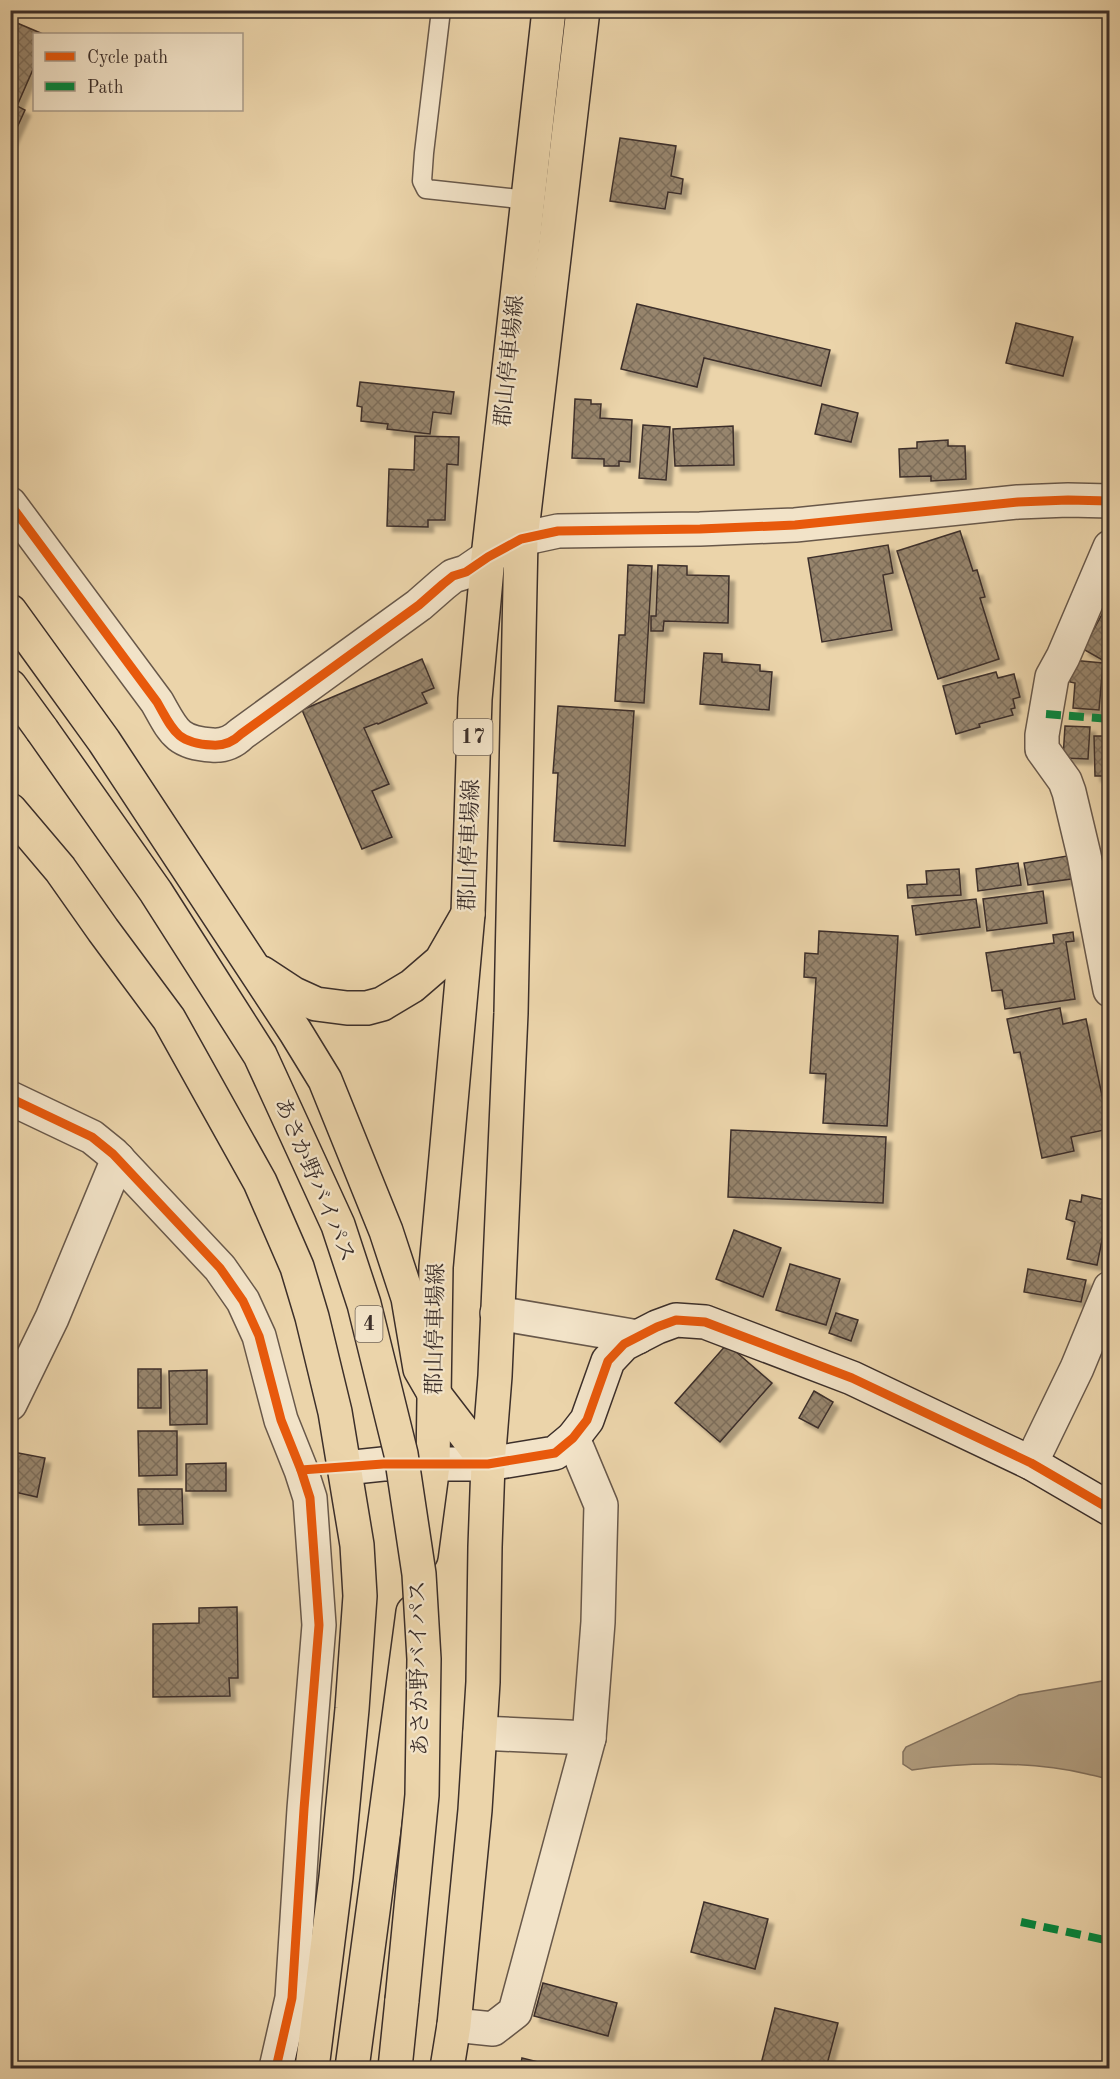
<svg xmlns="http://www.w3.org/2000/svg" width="1120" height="2079" font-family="'Old Standard TT','Noto Serif JP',serif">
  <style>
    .water { fill: #b09c7e; stroke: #82705c; stroke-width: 1.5 }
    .building { fill: url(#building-cross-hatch); stroke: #3c2f2a; stroke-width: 1.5; filter: url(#shadow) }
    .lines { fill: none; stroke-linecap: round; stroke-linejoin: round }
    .lane-casing { stroke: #68584a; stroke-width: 21 }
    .street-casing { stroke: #68584a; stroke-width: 36 }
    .secondary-casing { stroke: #3c2f2a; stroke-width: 36 }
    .primary-casing { stroke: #3c2f2a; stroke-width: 36 }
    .highway-casing { stroke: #3c2f2a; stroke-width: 36 }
    .lane { stroke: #f2e3c8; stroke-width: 18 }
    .street { stroke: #f2e3c8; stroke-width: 33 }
    .secondary { stroke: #f2e3c8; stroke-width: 33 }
    .primary { stroke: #ebd4aa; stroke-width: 33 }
    .highway { stroke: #ebd4aa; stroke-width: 33 }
    .highway-bridge-casing { stroke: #3c2f2a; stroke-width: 36; stroke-linecap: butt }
    .highway-bridge { stroke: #ebd4aa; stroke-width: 33 }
    .quiet { stroke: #00873e; stroke-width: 8; stroke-dasharray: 15 8; stroke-linecap: butt }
    .cycleway-casing { stroke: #f2e3c8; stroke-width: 13 }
    .cycleway { stroke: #e8590c; stroke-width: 9 }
    .labels { text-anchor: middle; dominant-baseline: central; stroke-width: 4.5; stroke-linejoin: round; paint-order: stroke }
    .shield { fill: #f2e3c8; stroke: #736559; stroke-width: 1.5 }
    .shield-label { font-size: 21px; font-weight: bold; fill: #3c2f2a }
    .street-label { font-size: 22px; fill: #3c2f2a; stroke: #f2e3c8 }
  </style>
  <defs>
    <pattern id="building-cross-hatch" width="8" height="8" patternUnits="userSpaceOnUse" patternTransform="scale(1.5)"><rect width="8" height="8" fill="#97856d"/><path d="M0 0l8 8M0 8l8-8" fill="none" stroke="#7c6d5a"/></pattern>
    <filter id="shadow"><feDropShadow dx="5.5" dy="5.5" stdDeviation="1.5" flood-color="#0004"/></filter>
  </defs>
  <rect width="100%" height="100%" fill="#ebd4aa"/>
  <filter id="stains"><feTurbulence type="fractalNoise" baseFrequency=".00333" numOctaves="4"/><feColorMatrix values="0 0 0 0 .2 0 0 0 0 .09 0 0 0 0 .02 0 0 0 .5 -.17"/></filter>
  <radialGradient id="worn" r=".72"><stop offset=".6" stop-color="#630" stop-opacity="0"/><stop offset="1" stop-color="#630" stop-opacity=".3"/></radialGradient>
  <path class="water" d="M1109,1680v100c-6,-3 -14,-4 -22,-6 -54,-13 -120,-12 -175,-4l-9,-6v-12l3,-5 113,-52z"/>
  <g class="building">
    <path d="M10,20l33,14h-9v33l-17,39 8,4 -15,33z"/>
    <path d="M620,138l56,8 -5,30 12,3 -2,15 -13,-2 -3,17 -55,-8z"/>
    <path d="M637,304l193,46 -9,36 -117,-28 -7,29 -76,-18z"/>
    <path d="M1016,323l57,14 -10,39 -57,-13z"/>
    <path d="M360,382l94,10 -3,22 -18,-2 -3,22 -43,-5 1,-5 -27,-3 1,-14 -5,-1z"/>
    <path d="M575,399l16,1v4h10l-1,14 32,2 -2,42 -11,-1v5h-15v-7l-32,-1z"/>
    <path d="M822,404l36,9 -7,29 -36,-8z"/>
    <path d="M643,425l27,2 -4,53 -27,-2z"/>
    <path d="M733,426l1,39 -59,1 -2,-37z"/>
    <path d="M415,436l44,1 -1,28 -11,-1 -2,56h-17v7l-41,-1 2,-57 25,1z"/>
    <path d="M948,440v6h17l1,33 -35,2v-5l-31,1 -1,-28 18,-1v-6z"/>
    <path d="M960,531l13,40 4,-1 8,27 -5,1 19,61 -61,20 -41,-128z"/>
    <path d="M888,545l5,28 -10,2 9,55 -70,12 -14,-84z"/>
    <path d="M628,565l24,1 -8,137 -29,-2 4,-66h6z"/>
    <path d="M658,565l29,1v9l42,1 -1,47 -64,-2 -1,10h-12v-15h5z"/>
    <path d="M1106,607l4,1v49l-4,5 -23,-13z"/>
    <path d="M704,653l18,1v8l38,3v6l12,1 -3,38 -69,-6z"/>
    <path d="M422,659l12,29 -12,5 5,10 -49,21 -1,-1 -13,5 25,56 -17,7 20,46 -30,12 -60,-139z"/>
    <path d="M1071,660l32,3 -4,47 -26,-2 2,-25 -5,-1z"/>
    <path d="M996,672l2,6 16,-4 6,23 -7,2 2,9 -4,1 2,6 -34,9 1,3 -24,7 -13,-48z"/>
    <path d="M1108,681h2v26h-7z"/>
    <path d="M558,706l76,5 -9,135 -71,-5 4,-68h-5z"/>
    <path d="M1065,726l25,1 -2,32 -25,-1z"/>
    <path d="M1094,736h16v40h-15z"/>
    <path d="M1067,856l4,23 -43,6 -4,-22z"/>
    <path d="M1018,863l3,22 -43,6 -2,-22z"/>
    <path d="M959,869l2,26 -53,3 -1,-13 20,-1 -1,-13z"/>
    <path d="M1043,891l4,32 -60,8 -4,-32z"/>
    <path d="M976,899l4,28 -64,8 -4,-29z"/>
    <path d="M819,931l79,5 -11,190 -64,-3 3,-49 -16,-1 6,-95 -12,-1 1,-24 13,1z"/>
    <path d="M1073,932l1,9 -8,1 9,57 -70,10 -3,-19 -10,1 -6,-38 68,-10 -1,-8z"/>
    <path d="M1060,1008l3,16 23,-5 23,110 -38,8 3,14 -32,7 -22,-106 -6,1 -7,-34z"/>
    <path d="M731,1130l155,7 -3,66 -155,-6z"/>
    <path d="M1082,1195l28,6 -13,64 -30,-6 8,-37 -9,-3 4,-19 11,2z"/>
    <path d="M734,1230l47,18 -18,49 -47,-18z"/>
    <path d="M790,1264l50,15 -14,46 -50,-15z"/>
    <path d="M1028,1269l58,11 -5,22 -57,-10z"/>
    <path d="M836,1313l22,7 -7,21 -22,-8z"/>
    <path d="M727,1344l45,39 -52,59 -45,-39z"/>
    <rect x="138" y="1369" width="23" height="39"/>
    <path d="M207,1370v54l-37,1 -1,-54z"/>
    <path d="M814,1391l19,11 -15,26 -19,-10z"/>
    <path d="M138,1431h39v44l-38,1z"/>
    <path d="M13,1452l32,6 -8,39 -27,-6v-26z"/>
    <path d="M226,1463v28h-40v-27z"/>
    <path d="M138,1489h44l1,35 -44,1z"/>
    <path d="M237,1607l1,71h-9l1,18 -77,1v-73l46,-1v-15z"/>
    <path d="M704,1902l64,17 -13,50 -64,-17z"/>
    <path d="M543,1983l74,20 -9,33 -74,-20z"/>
    <path d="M775,2008l63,15 -12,45h-66z"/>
    <path d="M522,2058l40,10h-42z"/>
  </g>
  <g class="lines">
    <defs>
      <path id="lane" d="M441,10l-17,143 -2,28 4,8 102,11"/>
      <g id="street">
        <path d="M10,504l147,198c16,28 19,41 55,43 12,1 21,-3 29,-11l178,-129 24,-21 10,-8 13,-4 22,-15 33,-18 37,-8 142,-2 95,-4 223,-23 50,-2 42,1"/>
        <path d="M1110,547l-47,110 -11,20 -10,58v14l23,32 4,11 15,63 26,135"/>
        <path d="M10,1098l82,39 21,17 107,114 23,33 16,35 22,84 20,50 9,28 9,127 -15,184 -12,189 -16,70"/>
        <path d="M497,1313l141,24"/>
        <path d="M10,1404l42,-86 66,-159"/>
        <path d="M1031,1463l46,-95 33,-80"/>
        <path d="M480,1733l109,5"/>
        <path d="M454,2025l39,4 22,-17 74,-274 9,-116 3,-117 -28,-67"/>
      </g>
      <path id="secondary" d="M345,1468l38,-4h105l67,-11 18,-15 14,-18 21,-59 16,-17 33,-17 19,-7 29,2 147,56 179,85 79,46"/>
      <g id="primary">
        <path d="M488,1464l7,-88 16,-363 10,-474 62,-529"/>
        <path d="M433,1465l3,-198 32,-353 7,-215 13,-142 61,-547"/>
      </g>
      <g id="highway">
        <path d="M10,611l94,130 191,290 30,49 61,151 22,67 12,71 15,26 53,69 -3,83 -2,135 -8,128 -21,215 -7,43"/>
        <path d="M10,686l32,44"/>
        <path d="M10,810l50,59 43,61 66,89 91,163 37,85 15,50 23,95 22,133 3,51 -8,113 -16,168 -24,191"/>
        <path d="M262,973l32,21 22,10 31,4h20l15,-4 30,-18 29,-25 27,-47"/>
        <path d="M421,1555l12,-90"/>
        <path d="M352,2068l61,-456"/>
        <path d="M395,2068l7,-68"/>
      </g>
    </defs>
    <use href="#lane" class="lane-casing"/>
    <use href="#street" class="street-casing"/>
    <use href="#secondary" class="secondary-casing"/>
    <use href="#primary" class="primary-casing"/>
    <use href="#highway" class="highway-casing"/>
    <use href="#lane" class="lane"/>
    <use href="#street" class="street"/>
    <use href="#secondary" class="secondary"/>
    <use href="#primary" class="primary"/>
    <use href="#highway" class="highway"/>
    <defs>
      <path id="highway-bridge" d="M42,730l114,162 104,163 78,170 26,79 37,150 18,120 5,85 -2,136 -20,205"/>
    </defs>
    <use href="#highway-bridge" class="highway-bridge-casing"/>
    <use href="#highway-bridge" class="highway-bridge"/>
    <g class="quiet">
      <path d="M1046,714l64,5"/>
      <path d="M1021,1922l89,19"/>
    </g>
    <defs>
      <g id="cycleway">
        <path d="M10,504l147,198c16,28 19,41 55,43 12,1 21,-3 29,-11l178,-129 24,-21 10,-8 13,-4 22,-15 33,-18 37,-8 142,-2 95,-4 223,-23 50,-2 42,1"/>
        <path d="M10,1098l82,39 21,17 107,114 23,33 16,35 22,84 20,50 9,28 9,127 -15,184 -12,189 -16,70"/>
        <path d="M301,1470l82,-6h105l67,-11 18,-15 14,-18 21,-59 16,-17 33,-17 19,-7 29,2 147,56 179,85 79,46"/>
      </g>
    </defs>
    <use href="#cycleway" class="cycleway-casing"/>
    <use href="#cycleway" class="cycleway"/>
  </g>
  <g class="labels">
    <g class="shield">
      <rect x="453.5" y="719" width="39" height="36" rx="4.5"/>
      <rect x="355.5" y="1306" width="27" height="36" rx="4.5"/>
    </g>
    <g class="shield-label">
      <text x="473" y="737">17</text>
      <text x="369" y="1324">4</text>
    </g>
    <g class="street-label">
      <text transform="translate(510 361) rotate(-84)">郡山停車場線</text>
      <text transform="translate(470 845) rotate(-88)">郡山停車場線</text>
      <text transform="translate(314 1180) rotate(67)">あさか野バイパス</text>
      <text transform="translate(436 1329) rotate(-89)">郡山停車場線</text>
      <text transform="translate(420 1668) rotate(-91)">あさか野バイパス</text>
    </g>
  </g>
  <rect width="1120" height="2079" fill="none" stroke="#ebd4aa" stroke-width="36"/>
  <rect x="12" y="12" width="1096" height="2055" fill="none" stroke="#3c2f2a" stroke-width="3"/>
  <rect x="18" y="18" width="1084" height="2043" fill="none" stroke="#3c2f2a" stroke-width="1.5"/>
  <rect x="33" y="33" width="210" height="78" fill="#f2e3c8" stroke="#a99b89" stroke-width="1.5"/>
  <rect x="45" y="52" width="30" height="9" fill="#e8590c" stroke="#a99b89" stroke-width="1.5"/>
  <text x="87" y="63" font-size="18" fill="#3c2f2a">Cycle path</text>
  <rect x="45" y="82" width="30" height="9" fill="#00873e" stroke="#a99b89" stroke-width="1.5"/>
  <text x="87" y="93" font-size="18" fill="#3c2f2a">Path</text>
  <rect width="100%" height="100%" filter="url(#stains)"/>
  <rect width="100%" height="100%" fill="url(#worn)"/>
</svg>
